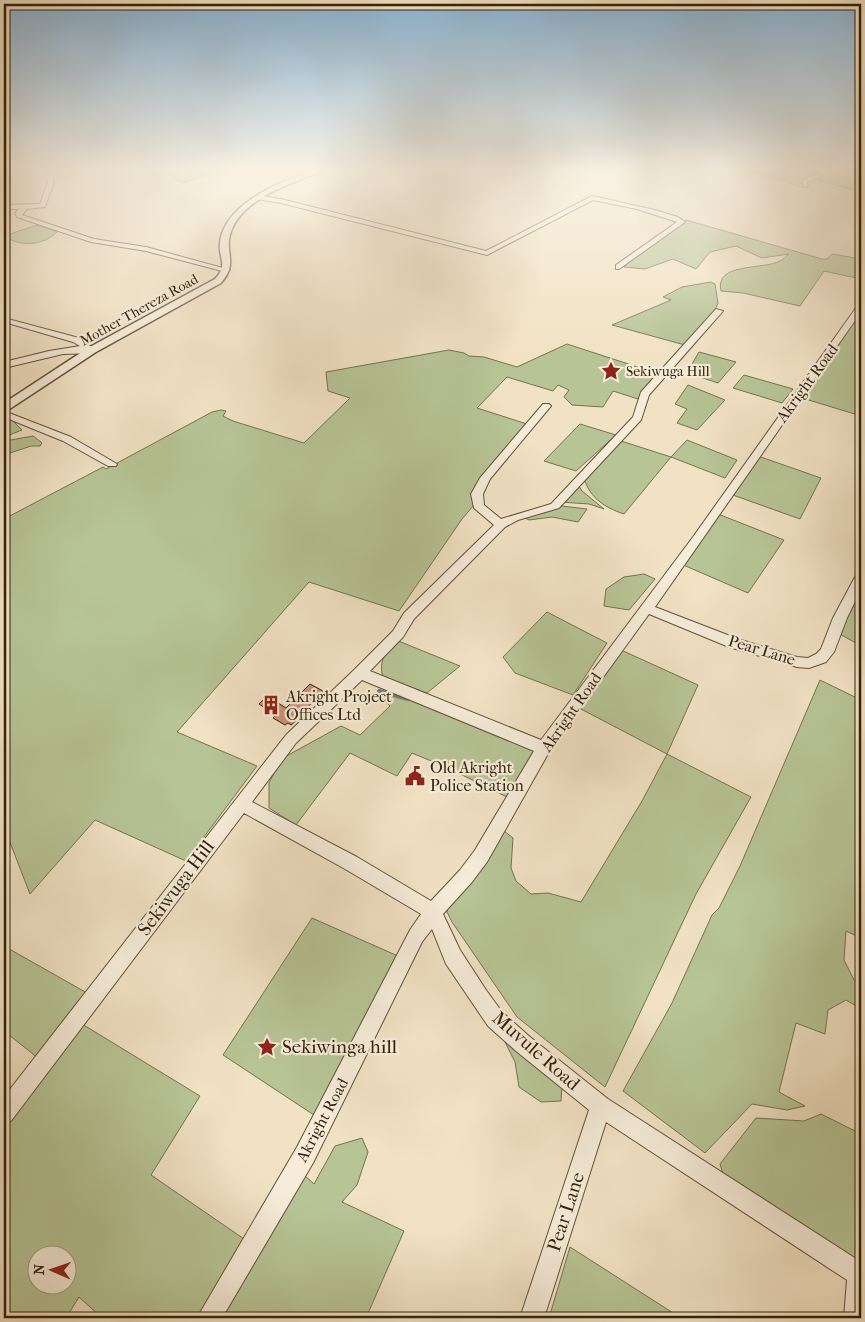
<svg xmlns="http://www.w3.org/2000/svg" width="865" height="1322" font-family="'IM FELL French Canon',serif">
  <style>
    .green { fill: #b7c496; stroke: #757350; fill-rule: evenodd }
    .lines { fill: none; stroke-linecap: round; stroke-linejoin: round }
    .stream { stroke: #757d77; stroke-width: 4 }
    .building { fill: #d38f78; stroke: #332209 }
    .minor-casing { stroke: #625238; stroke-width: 2 }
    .tertiary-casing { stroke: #625238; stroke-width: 3 }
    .minor { fill: #f6ecd9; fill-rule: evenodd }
    .tertiary { fill: #f6ecd9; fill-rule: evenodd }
    .labels { text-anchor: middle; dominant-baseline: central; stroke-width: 4.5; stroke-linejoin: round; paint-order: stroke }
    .far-street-label { font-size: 14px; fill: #332209; stroke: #f6ecd9 }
    .far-poi-label { font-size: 14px; fill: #332209; stroke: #f6ecd9; text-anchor: start }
    .street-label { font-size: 16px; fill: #332209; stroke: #f6ecd9 }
    .poi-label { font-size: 16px; fill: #332209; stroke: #f6ecd9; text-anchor: start }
    .near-street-label { font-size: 19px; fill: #332209; stroke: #f6ecd9 }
    .near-poi-label { font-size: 19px; fill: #332209; stroke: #f6ecd9; text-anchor: start }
  </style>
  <rect width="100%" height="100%" fill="#f1e2c4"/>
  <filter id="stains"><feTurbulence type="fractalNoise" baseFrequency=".004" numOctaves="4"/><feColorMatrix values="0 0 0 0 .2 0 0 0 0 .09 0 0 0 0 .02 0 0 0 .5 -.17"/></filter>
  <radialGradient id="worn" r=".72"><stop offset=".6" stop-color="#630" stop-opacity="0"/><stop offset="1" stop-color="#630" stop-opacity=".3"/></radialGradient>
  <g class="green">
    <path d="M150,168h89l-58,15 -17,-12 -8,4 -11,-3z"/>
    <path d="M750,168h81l-16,4 -14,11 2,4 -56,-17z"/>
    <path d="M836,168h17l8,4v7l-3,3 3,4v6l-49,-13 8,-6z"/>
    <path d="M686,220l136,39h5l5,-5 29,5v20l-37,-8 -24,35 -57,-13 -22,-2c-7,-29 43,-21 59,-30 3,-1 6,-5 9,-7l-27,4 -26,-12 -26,6 -14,17 -23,-10 -28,10 -21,-2 2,-3 39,-27z"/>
    <path d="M37,225l20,7c-14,14 -37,15 -53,4z"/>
    <path d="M711,282l4,2 3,19 -3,7 -30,35 -73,-20 59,-25 -8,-3 19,-10z"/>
    <path d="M861,306v110l-62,-19z"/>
    <path d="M567,344l89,29 -18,26 -25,-8 -10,16 -31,-2 -8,-8 5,-7 -11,-5 -5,6 -46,-14 -30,31 50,16 -53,64v17l-12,14 -63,92 -90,-29 -132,150 80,34 -71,95 -91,-41 -65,74 -26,-67v-308l99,-52 3,2 106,-57 9,-2 5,1 -3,5 10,5 71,22 46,-45 -22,-7 -2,-19 123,-22 15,3 5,3 15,1 33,10z"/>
    <path d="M699,352l37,10 -18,21 -18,-6 6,-9 -14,-4z"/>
    <path d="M744,375l49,14 -11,14 -49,-15z"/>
    <path d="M688,385l37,15 -28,30 -20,-7 10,-14 -12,-5z"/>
    <path d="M4,419h7l11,11 -13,5 -3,4 5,1 22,-4 9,7 -2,3h-9l-27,9z"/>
    <path d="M580,424l36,11 -40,36 -32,-10z"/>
    <path d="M618,440l53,17 16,-17 50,20 -12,18 -54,-21 -47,57c-21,-7 -37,-18 -41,-41z"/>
    <path d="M755,455l66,23 -21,41 -70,-25z"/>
    <path d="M575,480l7,11 22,18 -15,-5 -29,-2z"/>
    <path d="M562,506l25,3 -9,13 -26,-5 -23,3 -8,-4z"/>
    <path d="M718,514l66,26 -36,53 -67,-29z"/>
    <path d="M644,574l11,5 -26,31 -25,-4 2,-17 18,-12z"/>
    <path d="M861,590v56l-23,-13z"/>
    <path d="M547,612l60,31 -34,52 -58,-22 -12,-16z"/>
    <path d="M396,640l64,26 -33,27 -44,-16c-5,-16 3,-24 13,-37z"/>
    <path d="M621,650l77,35 -31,69 84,43 -55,97 -91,193 -88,-70 -65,-95 -5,-10 1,-7 56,-74 9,7 -2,30 5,13 15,13 17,-1 33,9 61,-101 25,-47 -88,-46z"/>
    <path d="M820,680l41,20v238l-15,-7 -2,29 10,20 7,8v21l-15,-9 -18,10 -3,24 -29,-11 -17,69 26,14 -18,4 -35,-6 -47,49 -82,-62 49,-88 40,-88 7,-7 21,-42z"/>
    <path d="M389,695h16l129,55 -1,5 -24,43 -61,-30 -36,-15 -15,23 -47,-23 -54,72 -27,-17v-25l12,-24 60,-33 19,9 30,-29 -11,-10z"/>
    <path d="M312,918l86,38 -81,161 -94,-62z"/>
    <path d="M4,946l83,47 -49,65 -34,-27z"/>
    <path d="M82,1024l118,72 -49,79 96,66 -47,77h-98l-23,-21 -13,21h-62v-192zM38,1254h30v30h-30z"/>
    <path d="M504,1040l58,45 -1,16 -20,1 -22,-15 -4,-25z"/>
    <path d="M821,1114l40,20v139l-138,-99 -3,-10 36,-46 48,3z"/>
    <path d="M362,1138l6,14 -11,33 -15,17 62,29 -38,87h-154l90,-145 12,11 21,-38z"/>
    <path d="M570,1247l111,71h-132z"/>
  </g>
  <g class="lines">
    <path class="stream" d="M379,691l29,8"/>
  </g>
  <path class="building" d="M310,684l13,7 -18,19 3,1 -17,14 -3,-2 -3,2 -12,-7 3,-3 -17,-11 8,-8 19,12z"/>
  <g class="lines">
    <defs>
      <g id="minor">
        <path d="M59,168h9l-16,6 2,8 -9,25 -18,2 -5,6 72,24 52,8 84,23 -4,2 -80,-21 -55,-9 -74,-25 -2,-4 4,-4h-15v-4l36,-1 8,-22 -2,-9z"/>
        <path d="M827,168h8l-28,15 1,4h-4l-2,-6z"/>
        <path d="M861,169v4l-4,-2 1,-1z"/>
        <path d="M259,196l22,3 205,52 106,-55 63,14 23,7 7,5 -66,47h-3v-4l61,-43 -40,-13 -44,-9 -106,55 -206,-52 -24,-4v-2z"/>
        <path d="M858,305h3v7l-206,295 83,32 59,18 11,1 8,-4 5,-5 12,-31 22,-41 2,-3 4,-1v16l-14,29 -13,34 -8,10 -17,6 -12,-1 -68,-20 -80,-33 -100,138 -62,110 -15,20 -29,32 17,36 26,40 16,22 28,25 78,62 253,163v56h-17l3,-38 -241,-158 -62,196h-24l69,-208 -73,-59 -28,-25 -42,-62 -14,-35 -10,13 -109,221 -91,155h-25l100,-171 113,-217 11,-16 -76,-45 -101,-56 -233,308 -7,4v-28l282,-362 69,-66 38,-38 11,-18 90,-88 -20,-17 -3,-14 9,-16 63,-74h6l2,2 -61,73 -7,15 1,11 17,14 50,-15 82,-87 8,-25 75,-83 7,2 -74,84 -8,25 -82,88 -41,12 -13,7 -91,92 -11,18 -33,34 171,69 152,-203zM362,680l172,71 -59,99 -15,20 -29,31 -74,-44 -105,-55 44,-59z"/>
        <path d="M4,318l75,20 17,12 -4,3 -29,1 -59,14v-6l45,-11 31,-5 -7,-4 -69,-20z"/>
        <path d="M4,411l67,26 46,27 -1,2h-8l-45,-25 -59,-24z"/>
      </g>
      <path id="tertiary" d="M318,168h9c-7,6 -19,8 -28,12 -23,9 -57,24 -67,49 -10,23 8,32 -11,54l-125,69 -88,58 -4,1v-8l84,-55 127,-69c14,-15 3,-20 5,-36 4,-41 65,-63 98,-75z"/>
    </defs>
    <use href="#minor" class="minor-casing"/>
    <use href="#tertiary" class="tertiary-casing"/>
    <use href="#minor" class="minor"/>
    <use href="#tertiary" class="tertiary"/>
  </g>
  <linearGradient id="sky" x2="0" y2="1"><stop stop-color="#8bb6d8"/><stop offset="0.48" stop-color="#f9f2e4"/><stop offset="1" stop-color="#f9f2e4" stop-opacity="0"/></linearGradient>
  <rect width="865" height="353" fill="url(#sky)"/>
  <defs>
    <symbol id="sight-bare" viewBox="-9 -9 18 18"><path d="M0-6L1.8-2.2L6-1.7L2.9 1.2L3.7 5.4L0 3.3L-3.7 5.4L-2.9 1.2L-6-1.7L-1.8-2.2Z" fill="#8f2418" stroke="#f6ecd9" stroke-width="2.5" paint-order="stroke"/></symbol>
    <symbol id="building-bare" viewBox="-9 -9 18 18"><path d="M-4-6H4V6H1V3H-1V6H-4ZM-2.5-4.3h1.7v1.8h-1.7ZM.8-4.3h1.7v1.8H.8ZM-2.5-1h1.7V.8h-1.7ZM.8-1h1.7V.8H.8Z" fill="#8f2418" stroke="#f6ecd9" stroke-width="2.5" paint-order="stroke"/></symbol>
    <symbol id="civic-bare" viewBox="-9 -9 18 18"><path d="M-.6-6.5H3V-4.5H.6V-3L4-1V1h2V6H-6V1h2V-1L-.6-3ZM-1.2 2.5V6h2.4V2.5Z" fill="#8f2418" stroke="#f6ecd9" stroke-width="2.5" paint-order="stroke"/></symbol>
  </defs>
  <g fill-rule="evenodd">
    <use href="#sight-bare" x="597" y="357" width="28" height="28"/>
    <use href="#building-bare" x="257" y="691" width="28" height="28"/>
    <use href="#civic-bare" x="401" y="762" width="28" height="28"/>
    <use href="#sight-bare" x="253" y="1033" width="28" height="28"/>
  </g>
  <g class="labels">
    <g class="far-street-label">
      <text transform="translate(139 310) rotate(-29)">Mother Thereza Road</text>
    </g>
    <g class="far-poi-label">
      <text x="626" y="371">Sekiwuga Hill</text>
    </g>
    <g class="street-label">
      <text transform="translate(807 383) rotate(-54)">Akright Road</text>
      <text transform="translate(762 650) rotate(17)">Pear Lane</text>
      <text transform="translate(571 712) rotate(-55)">Akright Road</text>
      <text transform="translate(322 1120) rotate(-62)">Akright Road</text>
    </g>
    <g class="poi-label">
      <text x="286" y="696">Akright Project<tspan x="286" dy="18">Offices Ltd</tspan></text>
      <text x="430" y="767">Old Akright<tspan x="430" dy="18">Police Station</tspan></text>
    </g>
    <g class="near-street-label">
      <text transform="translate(176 888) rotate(-53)">Sekiwuga Hill</text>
      <text transform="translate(536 1051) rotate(41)">Muvule Road</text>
      <text transform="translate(566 1212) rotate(-72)">Pear Lane</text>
    </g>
    <g class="near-poi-label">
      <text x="282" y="1047">Sekiwinga hill</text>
    </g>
  </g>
  <rect width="865" height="1322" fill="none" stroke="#f1e2c4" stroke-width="20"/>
  <rect x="5" y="5" width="855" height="1312" fill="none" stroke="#332209" stroke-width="2.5"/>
  <rect x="10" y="10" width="845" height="1302" fill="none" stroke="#332209"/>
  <g transform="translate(52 1270) rotate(272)"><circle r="24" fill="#f6ecd9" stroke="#a89b86"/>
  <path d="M0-4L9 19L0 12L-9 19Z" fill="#8f2418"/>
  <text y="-8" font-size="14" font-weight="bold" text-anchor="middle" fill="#332209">N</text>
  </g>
  <rect width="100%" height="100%" filter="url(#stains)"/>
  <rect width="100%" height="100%" fill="url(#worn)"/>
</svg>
